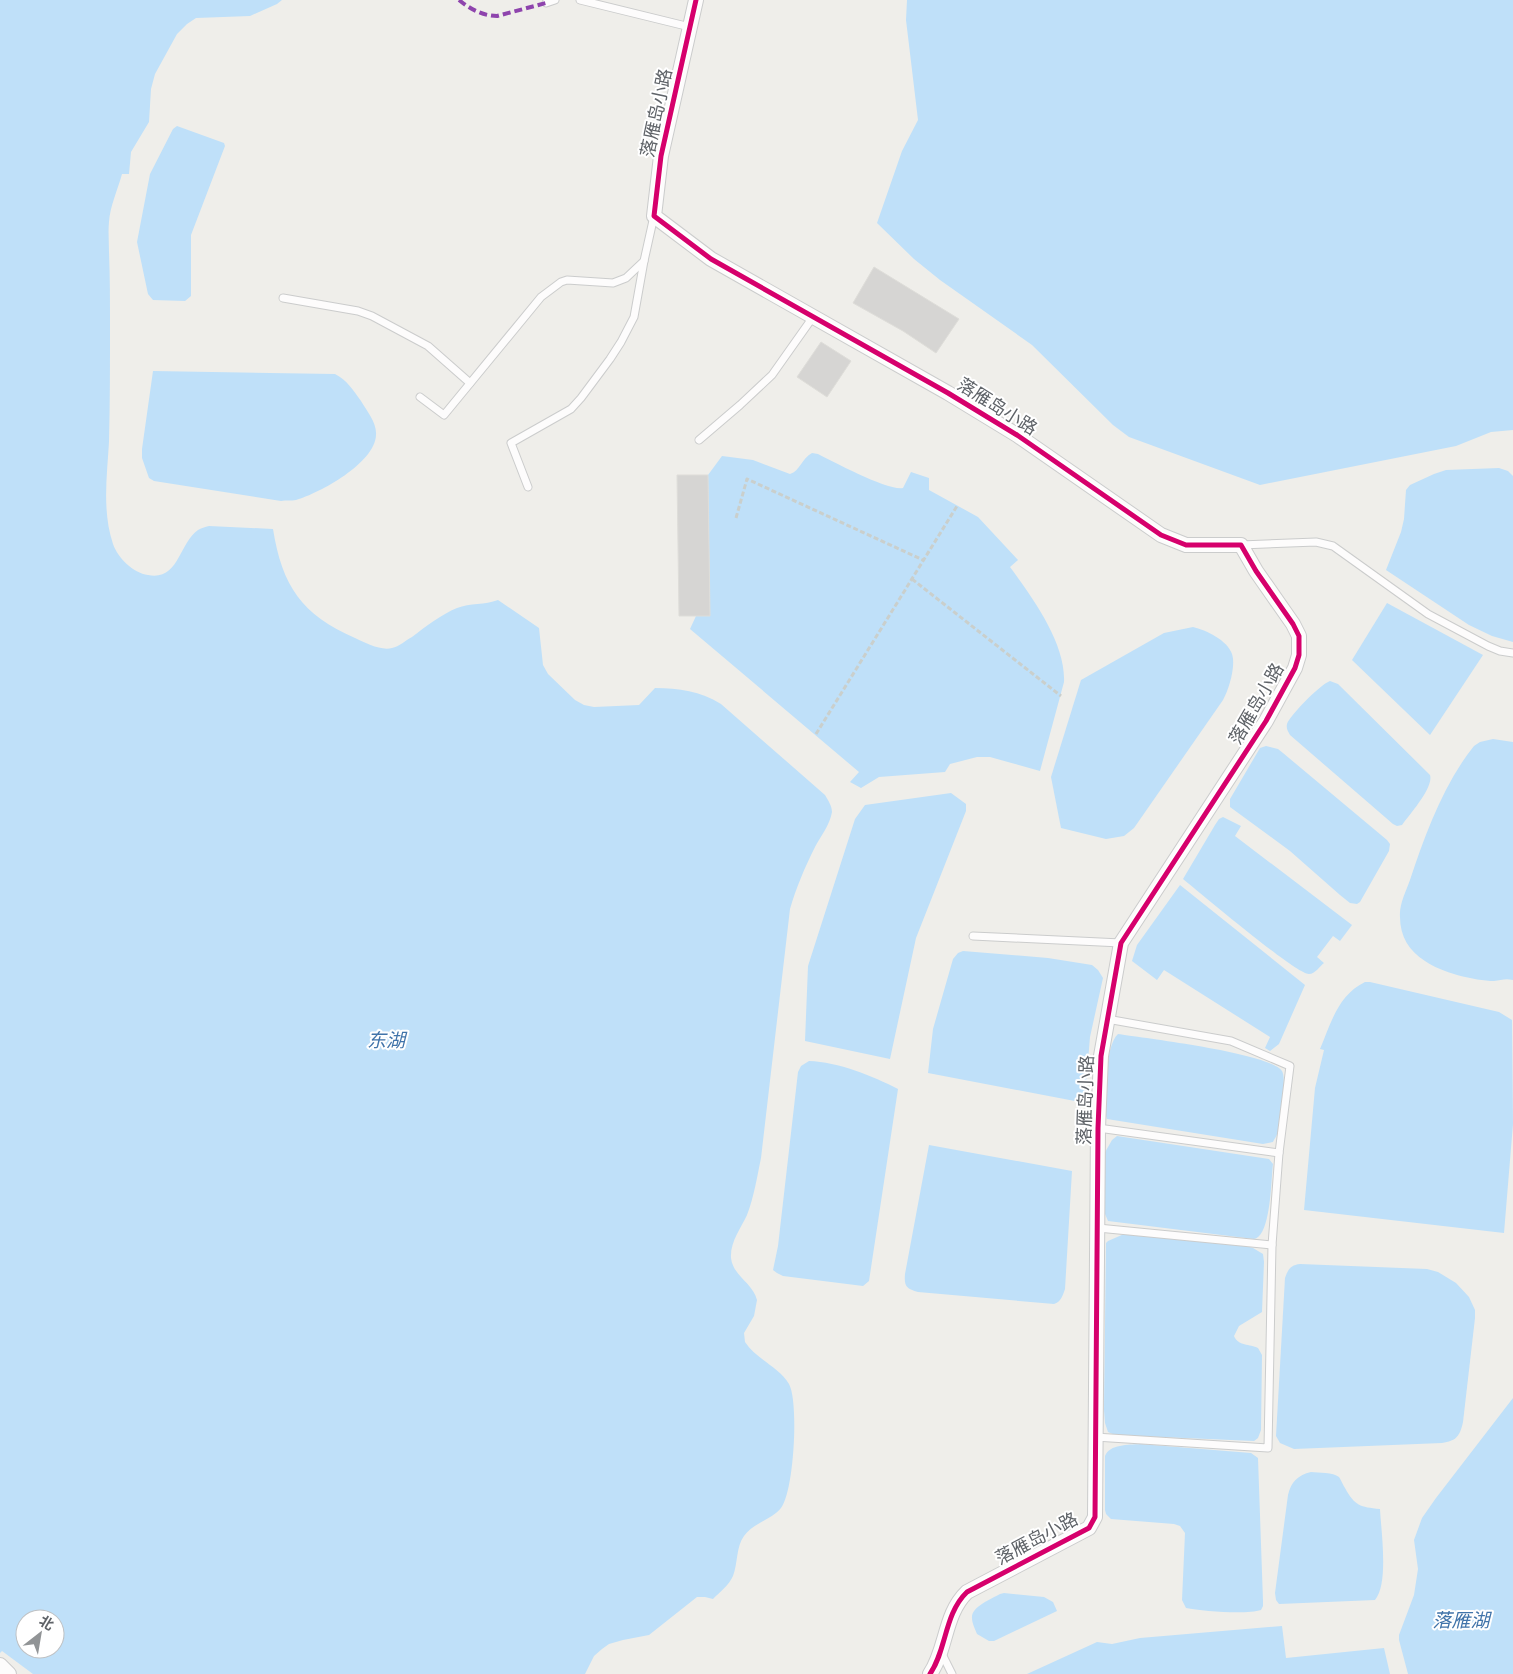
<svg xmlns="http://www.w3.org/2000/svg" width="1513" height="1674" font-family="'Sofia Sans Condensed','Noto Sans SC',sans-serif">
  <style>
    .water { fill: #bfe0f9; fill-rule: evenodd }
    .building { fill: #d6d5d3; stroke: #deddd9 }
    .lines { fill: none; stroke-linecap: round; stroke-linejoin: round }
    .lane-casing { stroke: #cbcccc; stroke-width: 9 }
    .street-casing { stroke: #cbcccc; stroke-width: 16 }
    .path { stroke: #cacfcc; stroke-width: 3; stroke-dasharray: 5 2.5; stroke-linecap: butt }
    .lane { stroke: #fdfcfc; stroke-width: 7 }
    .street { stroke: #fdfcfc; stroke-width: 14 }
    .quiet { stroke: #8e44ad; stroke-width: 4; stroke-dasharray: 8 4; stroke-linecap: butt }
    .cycleway-casing { stroke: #fff; stroke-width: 8 }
    .cycleway { stroke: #d6006c; stroke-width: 5 }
    .labels { text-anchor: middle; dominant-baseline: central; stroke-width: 4; stroke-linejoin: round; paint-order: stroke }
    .street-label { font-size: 18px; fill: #5f6368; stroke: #fff }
    .water-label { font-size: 19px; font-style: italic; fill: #4174aa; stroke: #fff }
  </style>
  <rect width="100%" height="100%" fill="#efeeea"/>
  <g class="water">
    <path d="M0,0h282l-5,4 -27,12 -54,2 -9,6 -10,10 -22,40 -4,15 -2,33 -18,30 -2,22h-7c-4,15 -12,32 -13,48 -1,10 0,20 0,30 1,24 1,48 1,72 0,40 0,79 -1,118 -2,34 -7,69 4,102 5,14 20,29 35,31 31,6 31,-32 50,-45 3,-2 7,-3 11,-4l64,3c9,57 29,86 82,109 11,5 26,13 37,10 7,-1 14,-8 20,-11 13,-10 30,-23 45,-29 13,-5 28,-3 41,-8l41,28 4,37 5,9 27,26 9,5 10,2 45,-2 16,-17c24,0 45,3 66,16l104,91c3,5 7,11 7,17 -2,13 -12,25 -17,35 -10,20 -19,41 -25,62l-29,249c-4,19 -7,39 -14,57 -6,13 -17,27 -16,43 2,18 22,25 26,42l-3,16 -10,17 1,9c11,17 34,25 44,42 10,18 5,108 -8,124 -10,12 -28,15 -37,28 -8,11 -6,27 -11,40 -4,9 -13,16 -20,23l-8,-2h-8l-48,38 -26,5 -14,4 -7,5 -8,7 -9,18h-552l-31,-23 -2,2zM25,1619h30v30h-30z"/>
    <path d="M907,0h606v430l-22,2 -35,14 -196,39 -131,-48 -16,-12 -81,-80 -92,-65 -26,-21 -37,-36 25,-72 16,-31 -12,-100z"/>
    <path d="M177,126l47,17 1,3 -34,89v61l-6,5 -32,-1 -5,-6 -11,-52 13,-68 23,-45z"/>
    <path d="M153,371l182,3c12,6 18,16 26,27 6,10 16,22 15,34 -1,28 -56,58 -80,65 -5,1 -10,0 -15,1l-127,-20 -5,-3 -7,-20v-9z"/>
    <path d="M812,453l6,1c16,8 70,37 85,34l8,-16 18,6v12l49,27 40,43 -8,7c22,30 56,76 54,115l-24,89 -50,-14h-13l-27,7 -5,8 -66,5 -18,11 -11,-6 9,-10 -169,-143 6,-13 14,-1 -2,-140 14,-19 31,4 37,14c10,-3 12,-16 22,-21z"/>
    <path d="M1499,468l9,3 5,5v166l-21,-6 -23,-11 -83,-55 15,-38 3,-13 2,-29 4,-5 24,-11 12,-4z"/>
    <path d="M1387,603l96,52 -53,80 -78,-75z"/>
    <path d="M1193,627c13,3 34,13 39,27 4,12 -3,35 -9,46l-89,128 -10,8 -18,3 -45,-11 -10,-51 30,-97 83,-47z"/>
    <path d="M1330,681l8,3 92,91c4,12 -20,39 -28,50l-5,1 -4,-2 -103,-89c-2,-4 -4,-6 -3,-11 3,-9 34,-40 43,-43z"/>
    <path d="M1493,739l20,3v238c-7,-2 -12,0 -19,1 -19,0 -54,-9 -69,-20 -16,-10 -25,-25 -25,-44 -1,-12 6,-26 10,-37 15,-45 34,-97 64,-134l6,-4z"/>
    <path d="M1266,746l12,3 5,4 104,87 3,4 -1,7 -29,51 -3,2 -7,-1 -10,-8 -50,-44 -60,-44v-8l30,-51z"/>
    <path d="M951,793l15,11v7l-50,127 -26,121 -85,-18 3,-75 47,-147 10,-14z"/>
    <path d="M1223,817l18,9 -6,10 117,89 -12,16 -7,-5 -16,21 7,6c-4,3 -9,11 -15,11 -12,1 -110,-82 -126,-95l32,-54 4,-6z"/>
    <path d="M1180,885l125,100 -26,59 -9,7 -5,-3 5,-11 -106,-67 -7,10 -25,-19 5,-16z"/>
    <path d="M963,951l85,7 44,7 6,5 5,8 -13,59 -5,60 -5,5 -152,-29 5,-44 20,-70 5,-6z"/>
    <path d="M1365,982h5l129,30 13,8 1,104 -9,109 -200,-23 11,-122 9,-38 -4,-1c11,-26 18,-54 45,-67z"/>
    <path d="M1118,1034c26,4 152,19 164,37 5,8 -1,52 -4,61 -1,4 -4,7 -5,10l-10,2 -156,-25 -1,-3c1,-20 -2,-69 12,-82z"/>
    <path d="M809,1061c29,1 64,15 89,28l-29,192 -6,5 -80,-10 -6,-3 -4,-3 5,-24 20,-174 3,-6z"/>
    <path d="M1117,1136l152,23 4,5c-2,15 -2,72 -19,75l-146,-18 -3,-7 -1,-60 8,-14z"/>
    <path d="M929,1145l143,26 -7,118c-2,6 -4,13 -11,15l-136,-12c-12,-3 -14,-6 -13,-18z"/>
    <path d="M1124,1234l122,12 7,2 10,6 1,8 -2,50 -23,14 -5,10c4,10 16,8 24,12l4,7 -1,75 -3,8 -4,3 -139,-6 -7,-3 -3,-9 -1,-13 2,-167 2,-2z"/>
    <path d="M1300,1264l127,5 11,3 18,11 13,14 6,13v8l-12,104c-3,14 -7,19 -21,21l-148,6 -14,-6 -4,-7 9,-158c3,-9 6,-13 15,-14z"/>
    <path d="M1513,1398v276h-105l-9,-34v-5l15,-40 4,-26 -4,-29 8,-22 14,-20z"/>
    <path d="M1140,1444l111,9 7,5 5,143v5l-2,4c-15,5 -59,1 -75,-2l-4,-8 3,-67 -5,-7 -6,-2 -63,-5 -5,-5 -1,-4v-54c5,-12 23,-11 35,-12z"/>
    <path d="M1311,1472c8,1 22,0 28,5 2,3 4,8 6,11 10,18 15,19 35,21 1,21 9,75 -5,91l-96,4 -3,-4 -1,-7 13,-98c3,-13 10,-20 23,-23z"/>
    <path d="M1004,1593l40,4 9,5 4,9 -63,30h-5l-12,-7c-2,-5 -5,-11 -5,-16 -1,-11 19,-19 28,-24z"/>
    <path d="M1282,1626l4,32 98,-10 6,26h-363l70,-32 15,2 28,-6z"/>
  </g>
  <g class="building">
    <path d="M874,267l85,52 -23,34 -33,-22 -50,-28z"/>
    <path d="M821,342l30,19 -24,36 -30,-20z"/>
    <path d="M677,475h31l2,141h-31z"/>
  </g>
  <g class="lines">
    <defs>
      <g id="lane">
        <path d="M580,0l110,27"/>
        <path d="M546,3l9,-3"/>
        <path d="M283,298l75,13 14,5 56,30 42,37"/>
        <path d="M420,397l24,18 97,-118 20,-15 6,-2 46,3 13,-5 18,-17 10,-45"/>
        <path d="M699,440l41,-35 32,-30 41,-58"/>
        <path d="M528,487l-17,-44 60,-34 10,-11 29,-39 11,-17 13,-25 10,-56"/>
        <path d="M1241,545l75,-3 17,4 95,68 60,32 12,5 13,2"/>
        <path d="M973,936l148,7"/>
        <path d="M1098,1128l181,25"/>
        <path d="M1098,1228l174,17"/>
        <path d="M1095,1437l173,11 4,-203 7,-92 11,-87 -59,-25 -124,-22"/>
        <path d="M941,1652l11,22"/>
      </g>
      <g id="street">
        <path d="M696,0l-35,156 -7,60 57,43 237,134 69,42 144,100 25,10h55l15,26 37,53 6,12v19l-4,13 -29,53 -145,222 -20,113 -3,72 -3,389 -6,11 -122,64c-23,22 -20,57 -37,82"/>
        <path d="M0,1665l9,9"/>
      </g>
    </defs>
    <use href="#lane" class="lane-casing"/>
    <use href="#street" class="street-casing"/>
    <g class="path">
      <path d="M736,518l11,-39 176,81"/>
      <path d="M912,579l149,117"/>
      <path d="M816,734l141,-228"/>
    </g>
    <use href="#lane" class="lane"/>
    <use href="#street" class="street"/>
    <path class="quiet" d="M459,0c11,9 24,16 38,16l49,-13"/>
    <defs>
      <path id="cycleway" d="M696,0l-35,156 -7,60 57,43 237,134 69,42 144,100 25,10h55l15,26 37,53 6,12v19l-4,13 -29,53 -145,222 -20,113 -3,72 -3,389 -6,11 -122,64c-23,22 -20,57 -37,82"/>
    </defs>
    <use href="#cycleway" class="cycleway-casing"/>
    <use href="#cycleway" class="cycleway"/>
  </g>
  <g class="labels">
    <g class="street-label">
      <text transform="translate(657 113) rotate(-78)">落雁岛小路</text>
      <text transform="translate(997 407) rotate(32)">落雁岛小路</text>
      <text transform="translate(1257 704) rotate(-60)">落雁岛小路</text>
      <text transform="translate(1086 1100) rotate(-88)">落雁岛小路</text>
      <text transform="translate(1037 1539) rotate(-28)">落雁岛小路</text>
    </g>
    <g class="water-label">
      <text x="386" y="1041">东湖</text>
      <text x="1461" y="1621">落雁湖</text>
    </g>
  </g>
  <g transform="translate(40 1634) rotate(31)"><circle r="24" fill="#ffffff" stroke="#bfc1c3"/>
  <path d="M0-4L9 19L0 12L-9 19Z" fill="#919496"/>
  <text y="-8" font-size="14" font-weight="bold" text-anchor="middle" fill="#5f6368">北</text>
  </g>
</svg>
